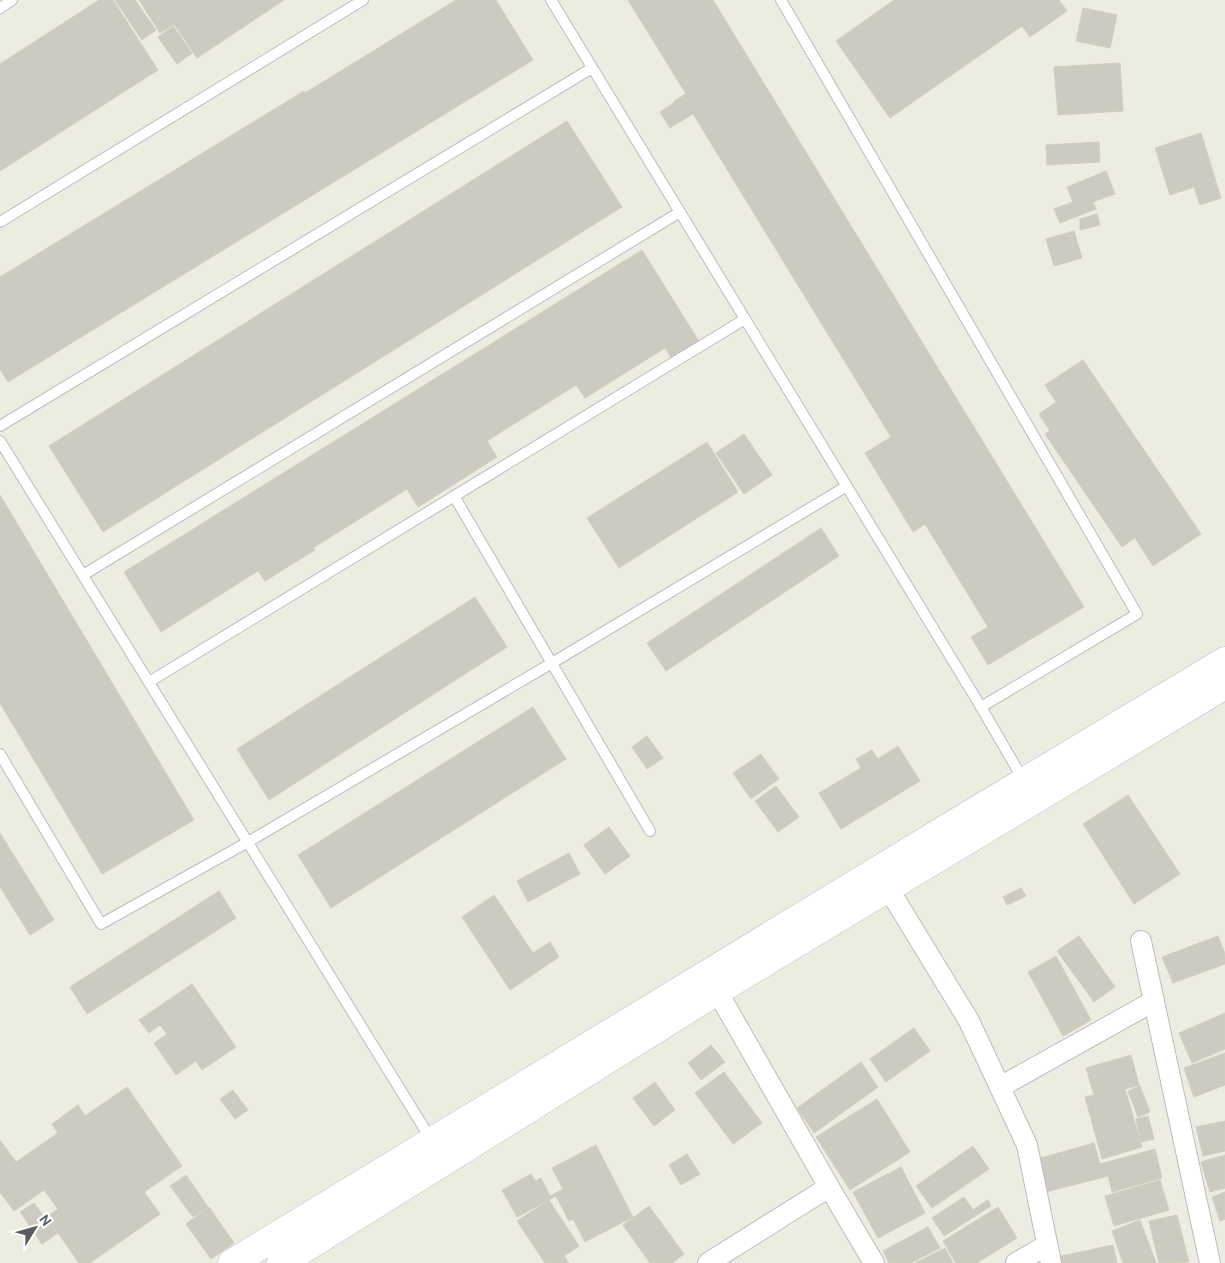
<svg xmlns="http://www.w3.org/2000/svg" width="1225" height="1263" font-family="Cabin,sans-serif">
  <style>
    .building { fill: #cdcac1; stroke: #d2cebe }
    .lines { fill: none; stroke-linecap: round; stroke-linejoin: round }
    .lane-casing { stroke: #bbbcc3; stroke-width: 12 }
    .street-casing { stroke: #bbbcc3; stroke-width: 22 }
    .secondary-casing { stroke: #bbbdc5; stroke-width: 29 }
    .lane { stroke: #fff; stroke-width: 10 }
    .street { stroke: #fff; stroke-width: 20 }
    .secondary { stroke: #fff; stroke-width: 28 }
  </style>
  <rect width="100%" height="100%" fill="#edece0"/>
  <g class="building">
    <path d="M99,0h14l45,70 -158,101v-107z"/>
    <path d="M115,0h20l21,30 -14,10z"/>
    <path d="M139,0h145l-87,58 -23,-34 -14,9z"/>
    <path d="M456,0h40l37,60 -525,322 -8,-13v-92l304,-186 1,2z"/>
    <path d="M628,0h85l371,607 -96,58 -17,-28 17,-10 -63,-103 -12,8 -48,-79 26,-16 -198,-323 -23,14 -10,-16 15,-10 -1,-1 12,-7z"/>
    <path d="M894,0h165l8,11 -37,26 -8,-11 -132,92 -54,-77z"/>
    <path d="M1083,8l34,7 -7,33 -34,-7z"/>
    <path d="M173,26l19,27 -15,11 -19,-27z"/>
    <path d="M1120,63l3,48 -65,4 -4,-48z"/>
    <path d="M567,121l55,86 -519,325 -54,-86z"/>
    <path d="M1201,133l20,65 -21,7 -6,-18 -24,8 -15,-47z"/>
    <path d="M1099,142l1,20 -53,3 -1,-20z"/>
    <path d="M1106,171l9,23 -22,8 3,7 -36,14 -6,-14 19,-7 -6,-15z"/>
    <path d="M1097,214l3,11 -20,5v-11z"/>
    <path d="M1074,231l8,27 -28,8 -8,-27z"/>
    <path d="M642,250l58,93 -27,17 -8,-12 -80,50 -9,-13 -89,56 10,16 -79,50 -11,-18 -94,59 2,2 -50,31 -7,-10 -97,61 -37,-60z"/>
    <path d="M1083,360l118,174 -48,32 -18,-28 -13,9 -77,-113 5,-3 -11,-17 17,-12 -11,-17z"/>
    <path d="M744,434l28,41 -28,19 -28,-41z"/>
    <path d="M707,442l31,50 -119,76 -32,-50z"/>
    <path d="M0,495l194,325 -92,54 -102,-171z"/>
    <path d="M821,528l18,28 -173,115 -19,-28z"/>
    <path d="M475,597l32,50 -238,153 -32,-51z"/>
    <path d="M533,707l33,52 -235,149 -33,-53z"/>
    <path d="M647,736l16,22 -16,11 -15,-22z"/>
    <path d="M898,746l22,35 -79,48 -22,-36 42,-25 -5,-9 16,-9 6,9z"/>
    <path d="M761,754l18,25 -28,20 -18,-26z"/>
    <path d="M776,786l23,31 -21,15 -23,-31z"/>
    <path d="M1128,795l52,79 -46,30 -51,-80z"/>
    <path d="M609,827l21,29 -25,18 -21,-29z"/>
    <path d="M0,833l54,87 -24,15 -30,-48z"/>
    <path d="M569,853l11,21 -52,28 -11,-21z"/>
    <path d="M1021,888l5,8 -19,9 -4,-8z"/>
    <path d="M219,891l17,27 -149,96 -17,-27z"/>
    <path d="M494,895l39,58 17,-11 9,15 -49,33 -48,-73z"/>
    <path d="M1079,936l36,51 -21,15 -37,-51z"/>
    <path d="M1218,936l7,18v10l-52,19 -11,-26z"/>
    <path d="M1056,956l35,64 -28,16 -35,-64z"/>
    <path d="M192,984l44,63 -34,23 -6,-9 -20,14 -22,-32 13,-9 -7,-9 -11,8 -10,-13z"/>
    <path d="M1225,1013v36l-33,14 -13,-30z"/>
    <path d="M914,1028l16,23 -44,31 -16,-23z"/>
    <path d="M711,1045l14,17 -24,18 -13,-17z"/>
    <path d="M1225,1053v32l-31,12 -10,-29z"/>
    <path d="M1131,1055l8,30 -14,4 17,58 -40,12 -17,-62 9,-2 -8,-27z"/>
    <path d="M861,1062l17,25 -64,46 -17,-25z"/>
    <path d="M724,1072l38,51 -29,21 -38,-51z"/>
    <path d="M655,1082l20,28 -21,16 -21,-28z"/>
    <path d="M1140,1086l10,26 -12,5 -10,-26z"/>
    <path d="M127,1087l55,79 -38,26 16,22 -70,49h-11l-21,-30 -16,11 -22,-32 14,-9 11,15 13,-9 -14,-19 -30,21 -14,-19v-52l16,22 42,-29 -6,-9 26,-19 7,11z"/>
    <path d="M233,1090l15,20 -13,9 -15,-20z"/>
    <path d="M877,1099l33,53 -60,38 -34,-53z"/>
    <path d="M1148,1116l6,23 -13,3 -5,-23z"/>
    <path d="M1225,1121v30l-22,5 -7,-29z"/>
    <path d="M1094,1143l6,21 55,-15 7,29 -50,14 -4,-16 -62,16 -9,-33z"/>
    <path d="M596,1145l37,72 -48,25 -12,-23 -4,2 -13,-25 -39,21 -15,-27 29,-16 4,7 6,-3 9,18 13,-7 -11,-21z"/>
    <path d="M973,1146l16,23 -57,39 -16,-22z"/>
    <path d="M687,1154l13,20 -19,11 -12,-20z"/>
    <path d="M1225,1155v33l-15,4 -9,-30z"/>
    <path d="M901,1167l24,46 -47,25 -25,-46z"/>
    <path d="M186,1175l22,32 -15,10 -23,-31z"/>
    <path d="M1160,1180l9,30 -55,16 -9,-30z"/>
    <path d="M1225,1192v27l-5,2 -8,-24z"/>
    <path d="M964,1197l9,13 15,-10 3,6 -47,30 -12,-18z"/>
    <path d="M549,1200l30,46 -15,10 5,7h-24l-28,-42z"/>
    <path d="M649,1206l35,48 -12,9h-22l-27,-38z"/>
    <path d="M209,1207l25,36 -23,16 -25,-35z"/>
    <path d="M998,1207l19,31 -40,25h-21l-13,-22z"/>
    <path d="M1177,1215l12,47 -30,1 -10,-42z"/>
    <path d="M1140,1220l16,43h-33l-11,-32z"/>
    <path d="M928,1227l12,21 -29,15h-22l-6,-12z"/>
    <path d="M1113,1245l4,18h-59l-1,-6z"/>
    <path d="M945,1248l8,15h-38z"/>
  </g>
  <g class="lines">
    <defs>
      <g id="lane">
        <path d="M551,0l430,707 156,-93 -356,-614"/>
        <path d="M0,8l12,-8"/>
        <path d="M0,222l363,-222"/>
        <path d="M0,426l592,-358"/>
        <path d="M0,441l432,700"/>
        <path d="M454,496l196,335"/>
        <path d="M83,575l597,-363"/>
        <path d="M149,682l596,-363"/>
        <path d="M981,707l43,74"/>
        <path d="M0,754l101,170 147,-82 304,-179 295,-177"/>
      </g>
      <g id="street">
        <path d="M888,888l81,133 58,124 24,118"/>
        <path d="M1141,941l69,322"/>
        <path d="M1000,1087l154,-86"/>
        <path d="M829,1187l45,76"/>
        <path d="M708,1263l121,-76 -112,-196"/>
        <path d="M1016,1263l31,-18"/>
      </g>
      <g id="secondary">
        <path d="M232,1263l722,-439 271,-163"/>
        <path d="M281,1263l436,-272 508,-306"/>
      </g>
    </defs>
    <use href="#lane" class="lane-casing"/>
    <use href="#street" class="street-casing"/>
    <use href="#secondary" class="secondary-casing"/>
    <use href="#lane" class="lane"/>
    <use href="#street" class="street"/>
    <use href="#secondary" class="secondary"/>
  </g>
  <g transform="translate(35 1228) rotate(53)" stroke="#ffffff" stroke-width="4" paint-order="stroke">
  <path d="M0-4L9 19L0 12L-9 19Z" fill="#595c62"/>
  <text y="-8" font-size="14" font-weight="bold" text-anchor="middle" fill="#595c62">N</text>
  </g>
</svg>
